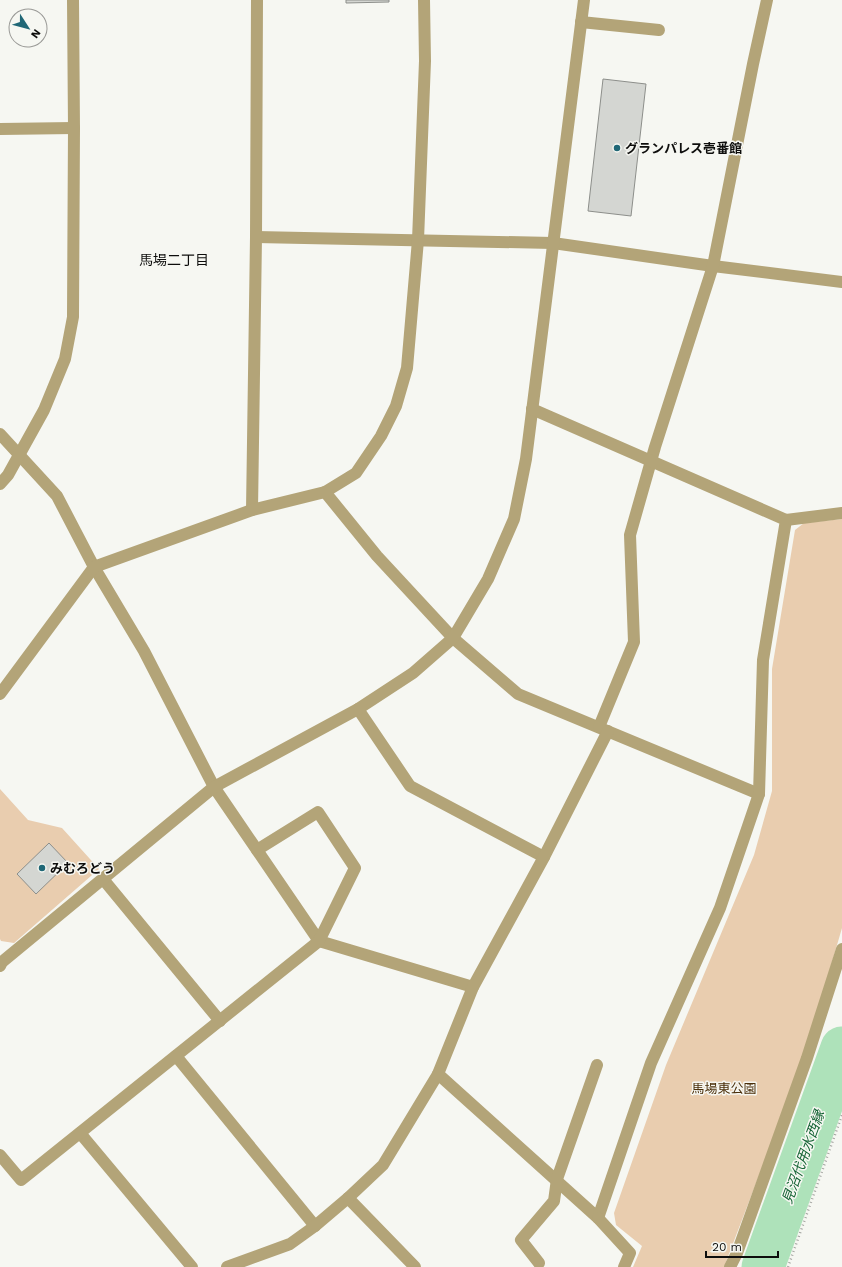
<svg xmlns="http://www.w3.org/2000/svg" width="842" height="1267" font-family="'Work Sans','Noto Sans JP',sans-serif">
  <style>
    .green { fill: #e9cdaf }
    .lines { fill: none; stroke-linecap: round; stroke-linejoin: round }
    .river { stroke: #aee2ba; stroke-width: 43 }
    .building { fill: #d4d6d2; stroke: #8d8f8b }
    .path { stroke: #a3a4a0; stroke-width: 2.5; stroke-dasharray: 1 3; stroke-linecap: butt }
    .minor { stroke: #b3a478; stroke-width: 12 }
    .poi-dot { fill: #206776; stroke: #f6f7f2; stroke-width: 1.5 }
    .labels { text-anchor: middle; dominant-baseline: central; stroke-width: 3; stroke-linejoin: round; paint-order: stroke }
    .poi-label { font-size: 13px; font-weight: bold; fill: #0d0d0c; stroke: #f6f7f2; text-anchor: start }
    .park-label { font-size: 13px; fill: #4b2f0a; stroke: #f6f7f2 }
    .neighbourhood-label { font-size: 14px; fill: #0d0d0c; stroke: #f6f7f2 }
    .water-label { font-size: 14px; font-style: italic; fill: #156435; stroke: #f6f7f2 }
  </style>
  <rect width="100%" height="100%" fill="#f6f7f2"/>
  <g class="green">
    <path d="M842,519v409l-29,99 -47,130 -42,110h-91l9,-21 -26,-21 -2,-12 52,-148 88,-210 18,-64v-122l23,-139 9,-7z"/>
    <path d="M0,789l28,31 34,8 37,41 -85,74 -13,-2 -1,-2z"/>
  </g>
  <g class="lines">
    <path class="river" d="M763,1267l79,-219"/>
  </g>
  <g class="building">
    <path d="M346,0h43v2l-43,1z"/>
    <path d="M603,79l43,5 -15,132 -43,-5z"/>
    <path d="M49,843l19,20 -32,31 -19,-20z"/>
  </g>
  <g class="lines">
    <path class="path" d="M788,1267l54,-152"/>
    <g class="minor">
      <path d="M581,22l78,8"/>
      <path d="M0,129l74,-1"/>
      <path d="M256,237l297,6 160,23 129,16"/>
      <path d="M0,434l57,62 37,71 50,84 70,136 105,154 154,46"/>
      <path d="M0,484l8,-9 36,-65 21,-51 8,-42 1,-189 -1,-128"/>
      <path d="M325,492l52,64 76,82 65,56 241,100"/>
      <path d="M252,510l4,-273 1,-237"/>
      <path d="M786,520l56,-7"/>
      <path d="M0,694l94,-127 158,-57 73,-18 31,-19 25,-37 15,-30 11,-38 11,-128 7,-179 -1,-61"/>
      <path d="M358,709l52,77 134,71"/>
      <path d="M599,727l35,-85 -4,-107 25,-88 58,-181 40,-202 14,-64"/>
      <path d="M103,879l117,142"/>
      <path d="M0,966l2,-4 212,-175 144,-78 55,-36 40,-35 35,-59 26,-60 12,-60 58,-459"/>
      <path d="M176,1056l139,170"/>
      <path d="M438,1074l160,144 53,-155 69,-155 39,-114 4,-134 23,-140 -254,-111"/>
      <path d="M80,1133l112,134"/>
      <path d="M0,1155l21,25 298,-239 36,-73 -37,-56 -61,38"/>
      <path d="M348,1198l67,69"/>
      <path d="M598,1218l32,35 -6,14"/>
      <path d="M539,1263l-18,-23 33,-39 3,-22 40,-114"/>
      <path d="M227,1267l63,-23 25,-18 33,-28 35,-33 55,-91 35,-87 71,-130 64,-126"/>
      <path d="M730,1267l7,-14 70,-195 35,-109"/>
    </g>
  </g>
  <g class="poi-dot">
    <circle cx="617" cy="148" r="4"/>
    <circle cx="42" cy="868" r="4"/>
  </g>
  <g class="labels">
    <g class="poi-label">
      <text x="625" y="148">グランパレス壱番館</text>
      <text x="50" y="868">みむろどう</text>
    </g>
    <g class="park-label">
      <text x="724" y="1088">馬場東公園</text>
    </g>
    <g class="neighbourhood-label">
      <text x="174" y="260">馬場二丁目</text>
    </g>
    <g class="water-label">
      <text transform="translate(803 1157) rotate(-70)">見沼代用水西縁</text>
    </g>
  </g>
  <g transform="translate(28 28) rotate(126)"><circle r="19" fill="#f6f7f2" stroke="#999996"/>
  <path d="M0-3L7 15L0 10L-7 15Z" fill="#206776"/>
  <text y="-6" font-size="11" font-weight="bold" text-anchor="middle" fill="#0d0d0c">N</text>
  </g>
  <path d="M706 1251v6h72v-6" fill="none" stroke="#0d0d0c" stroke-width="2"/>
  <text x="712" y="1251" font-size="12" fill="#0d0d0c" stroke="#f6f7f2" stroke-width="3" paint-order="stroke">20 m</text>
</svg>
